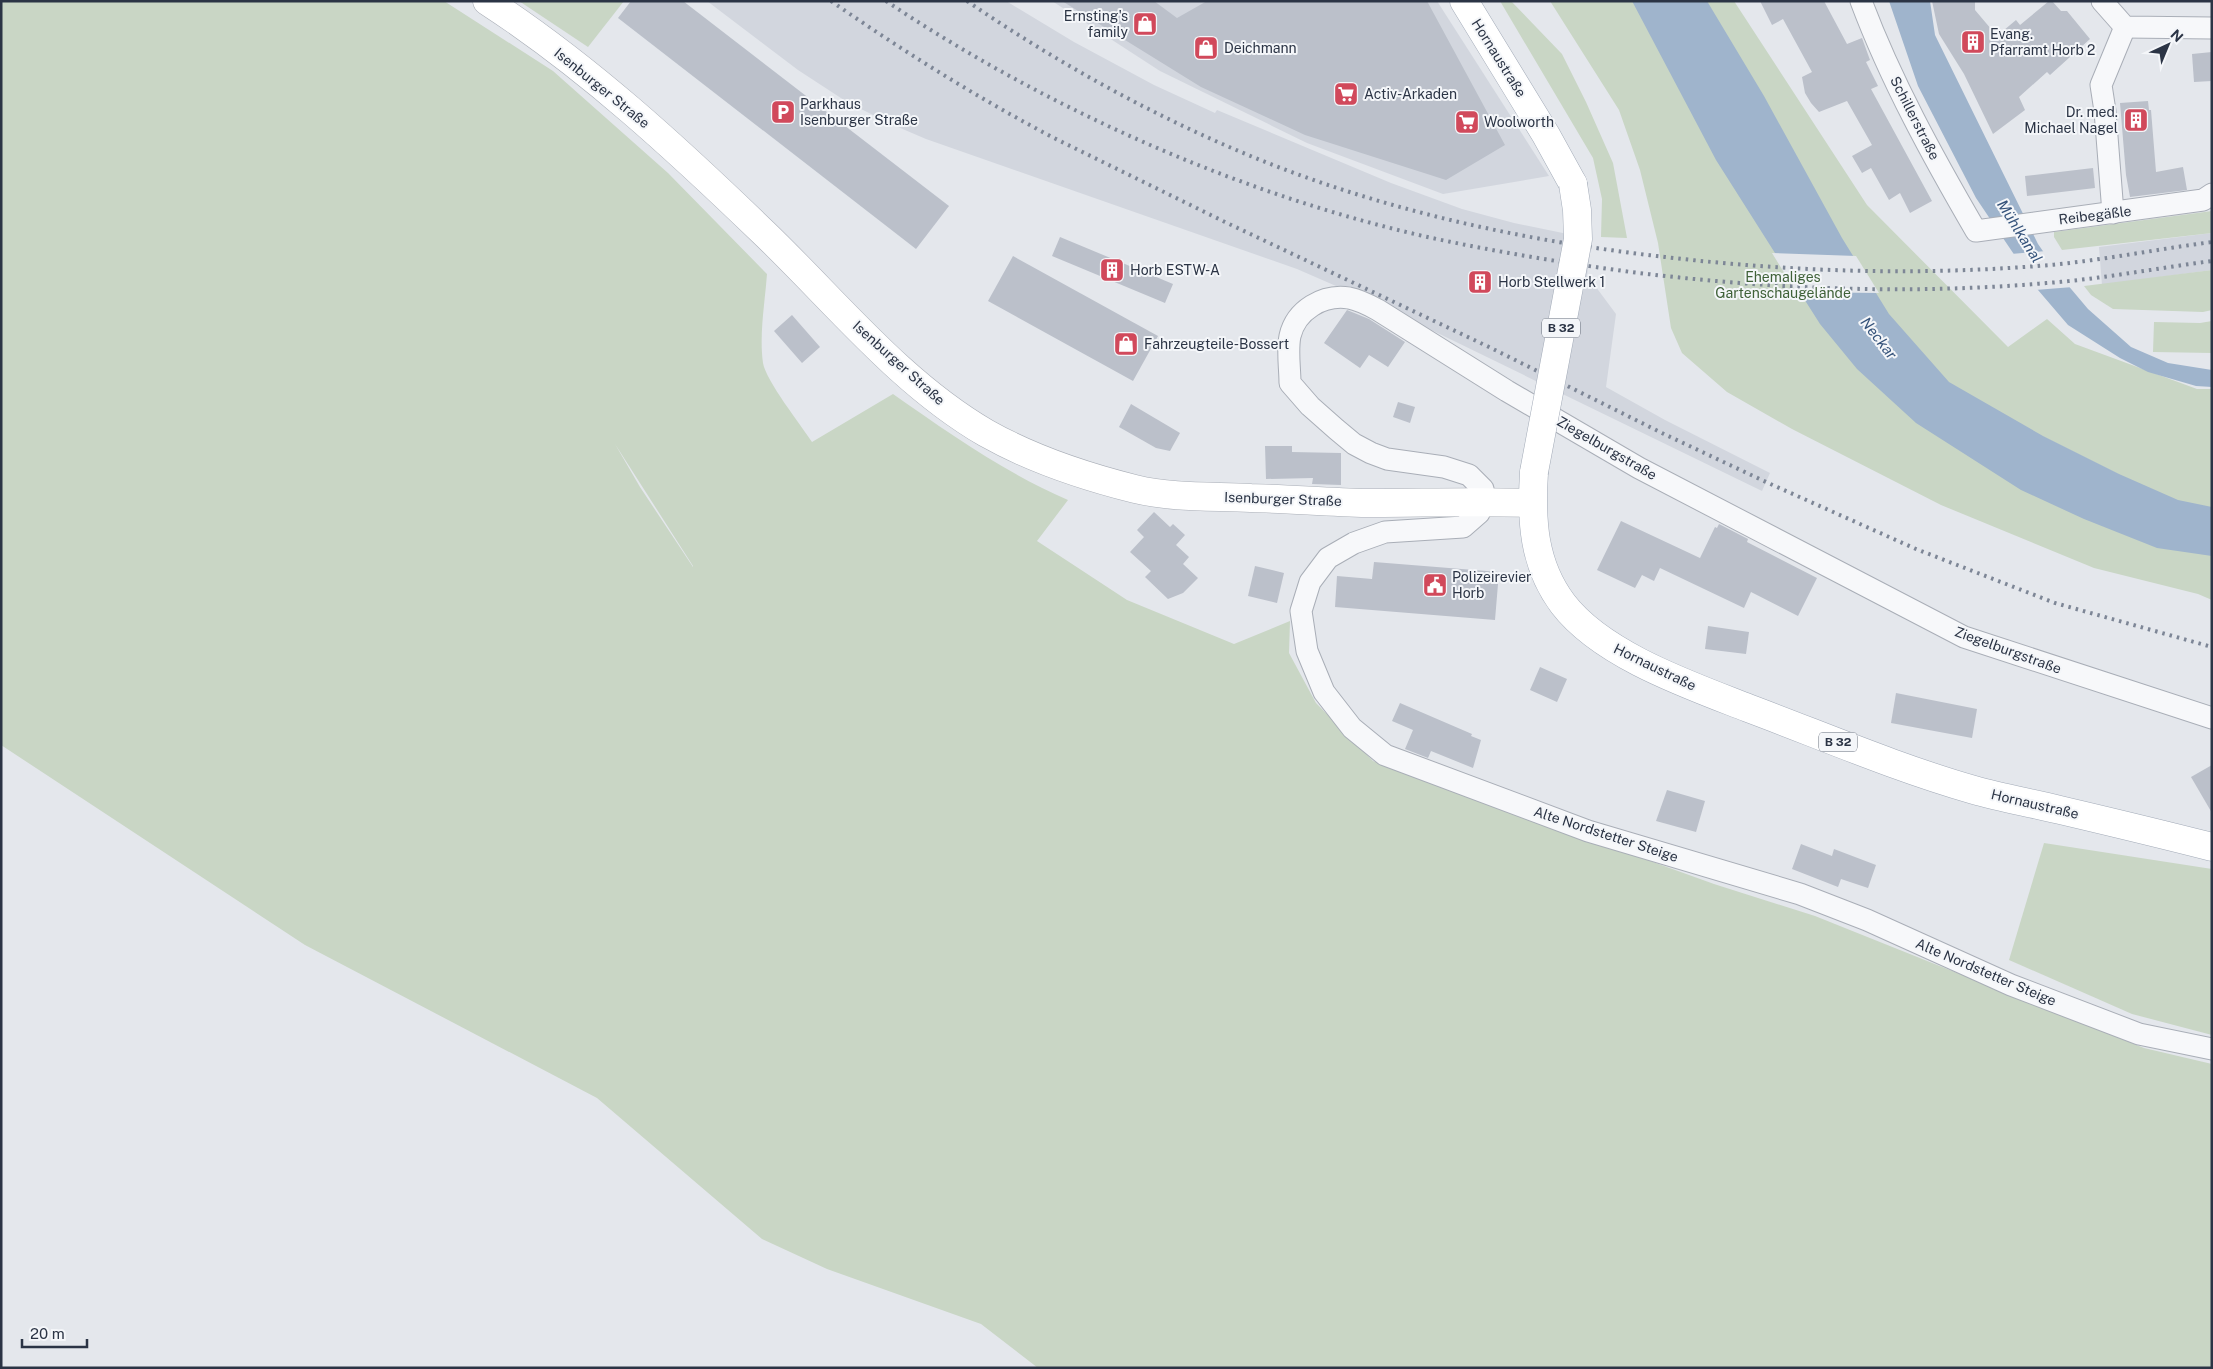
<svg xmlns="http://www.w3.org/2000/svg" width="2213" height="1369" font-family="'Public Sans',sans-serif">
  <style>
    .built { fill: #d2d6de }
    .green { fill: #c9d6c5; fill-rule: evenodd }
    .water { fill: #9fb4cc }
    .pier { fill: #e4e7ec }
    .building { fill: #bbc0ca }
    .lines { fill: none; stroke-linecap: round; stroke-linejoin: round }
    .street-casing { stroke: #a9aeb7; stroke-width: 23 }
    .secondary-casing { stroke: #a9aeb7; stroke-width: 29 }
    .primary-casing { stroke: #a3abb8; stroke-width: 29 }
    .street { stroke: #f7f8fa; stroke-width: 21 }
    .secondary { stroke: #fff; stroke-width: 28 }
    .primary { stroke: #fff; stroke-width: 28 }
    .rail { stroke: #7d8696; stroke-width: 4; stroke-dasharray: 2.5 5; stroke-linecap: butt }
    .primary-bridge-casing { stroke: #a3abb8; stroke-width: 29; stroke-linecap: butt }
    .primary-bridge { stroke: #fff; stroke-width: 28 }
    .labels { text-anchor: middle; dominant-baseline: central; stroke-width: 4; stroke-linejoin: round; paint-order: stroke }
    .shield { fill: #f4f6f9; stroke: #676e7b; stroke-width: 1 }
    .shield-label { font-size: 12px; font-weight: bold; fill: #2b3445 }
    .poi-label { font-size: 14px; fill: #2b3445; stroke: #f4f6f9; text-anchor: start }
    .street-label { font-size: 14px; fill: #2b3445; stroke: #f4f6f9 }
    .park-label { font-size: 14px; fill: #3f6138; stroke: #f4f6f9 }
    .water-label { font-size: 15px; font-style: italic; fill: #34527a; stroke: #f4f6f9 }
  </style>
  <rect width="100%" height="100%" fill="#e4e7ec"/>
  <g class="built">
    <path d="M707,1h299l68,41 80,43 61,28 2,-3 174,73 71,26 52,14 78,16 -5,36 29,39 -10,73 59,33 105,53 -8,18 -380,-185 -85,-37 -371,-130 -35,-15 -44,-22 -49,-32z"/>
    <path d="M1052,1h385l112,175 -106,18 -136,-51 -147,-72z"/>
    <path d="M2212,233v37l-110,15 -3,-38z"/>
  </g>
  <g class="green">
    <path d="M1,1h443l109,70 115,102 99,101c-2,28 -8,60 -4,89 3,18 38,62 49,79l81,-48c56,39 112,79 175,106l-31,41 90,59 107,44 56,-23 -1,32 27,50 57,58 341,123 101,32 329,132 68,16v304h-1174l-57,-44 -154,-55 -65,-30 -165,-141 -292,-153 -304,-200zM615,444l78,122v1l-53,-80z"/>
    <path d="M519,1h105l-36,46z"/>
    <path d="M1500,1h11l51,53 24,48 27,61 14,75 -26,-1 1,-38 -9,-41z"/>
    <path d="M1550,1h184l133,204 141,142 39,-28 28,25 122,45h15v211l-14,-6 -104,-26 -153,-63 -149,-76 -65,-37 -45,-39 -11,-25 -13,-85 -18,-73 -21,-60z"/>
    <path d="M2212,211v22l-150,17 -8,-13v-5z"/>
    <path d="M2212,270v40l-9,2 -90,-3 -22,-14 -7,-9z"/>
    <path d="M2212,321v32l-59,-1 1,-30 46,1z"/>
    <path d="M2044,843l168,26v166l-80,-21 -123,-54z"/>
  </g>
  <g class="water">
    <path d="M1632,1h75l57,95 78,142 47,76 60,68 94,54 76,38 59,26 34,7v49l-55,-8 -73,-29 -63,-29 -105,-67 -59,-54 -37,-45 -104,-164z"/>
    <path d="M1889,1h41l5,34 103,209 23,33 27,32 43,38 37,16 44,7v17l-16,-1 -48,-14 -28,-14 -52,-33 -30,-35 -62,-92 -58,-112z"/>
  </g>
  <g class="pier">
    <path d="M2046,251l17,24 10,12 -38,3 -24,-36z"/>
    <path d="M1772,253l84,3 23,37 -83,-1z"/>
  </g>
  <g class="building">
    <path d="M631,1h52l266,205 -33,43 -298,-231z"/>
    <path d="M1062,1h92l23,17 30,-17h220l78,144 -59,35 -141,-45 -104,-48z"/>
    <path d="M1760,1h64l23,43 15,-6 8,22 -4,2 12,24 -7,3 61,112 -22,12 -10,-20 -11,7 -18,-32 -9,5 -10,-17 20,-11 -25,-44 -28,11 -8,-9 -6,-10 -3,-16 10,-5 -29,-53 -11,6z"/>
    <path d="M1932,1h43v9l22,26 19,-16 4,5 29,-24h3l9,10h6l23,28 -40,36 -3,-3 -28,25 6,13 -32,24 -29,-60 -25,-40z"/>
    <path d="M2212,52v29l-18,1 -2,-28z"/>
    <path d="M2148,101l1,9h2l5,62 27,-5 4,23 -57,7 -4,-22 -6,-72z"/>
    <path d="M2093,168l2,20 -68,8 -2,-20z"/>
    <path d="M1060,237l113,47 -8,19 -113,-47z"/>
    <path d="M1013,256l145,80 -25,45 -145,-80z"/>
    <path d="M1347,310l22,9 36,23 -17,25 -19,-12 -9,13 -36,-25z"/>
    <path d="M792,315l28,32 -18,16 -28,-32z"/>
    <path d="M1398,402l17,5 -5,16 -17,-6z"/>
    <path d="M1131,404l49,29 -10,18 -14,-3 -37,-21z"/>
    <path d="M1265,446h27v6l49,1v32l-29,-1 1,-6 -47,1z"/>
    <path d="M1154,512l16,15 3,-3 12,11 -9,10 13,12 -6,7 15,14 -15,15 -15,6 -23,-22 6,-6 -21,-19 14,-15 -7,-7z"/>
    <path d="M1621,521l79,37 15,-31 2,1 2,-4 29,15 -1,3 70,36 -19,38 -47,-24 -7,16 -84,-40 -6,13 -12,-6 -7,13 -38,-18z"/>
    <path d="M1374,562l125,10 -4,48 -160,-13 2,-31 35,3z"/>
    <path d="M1255,566l29,7 -7,30 -29,-7z"/>
    <path d="M1708,626l41,6 -3,22 -41,-5z"/>
    <path d="M1540,667l27,12 -10,23 -27,-12z"/>
    <path d="M1896,693l81,16 -5,29 -81,-15z"/>
    <path d="M1400,703l72,31 -1,2 10,4 -8,28 -42,-17 -3,7 -23,-9 8,-19 -21,-9z"/>
    <path d="M2212,765v48l-21,-36z"/>
    <path d="M1667,790l38,11 -9,31 -40,-11z"/>
    <path d="M1801,844l31,12 2,-7 42,16 -8,23 -27,-9 -3,8 -46,-18z"/>
  </g>
  <g class="lines">
    <defs>
      <g id="street">
        <path d="M1861,1c30,80 72,156 115,230l227,-31 9,-6"/>
        <path d="M2102,1l23,26 87,1"/>
        <path d="M2113,213l-8,-102 -4,-26 24,-58"/>
        <path d="M2212,718l-248,-81 -325,-169 -132,-77 -129,-81c-9,-5 -19,-10 -29,-12 -26,-4 -53,12 -59,38 -3,15 0,32 0,47l20,23 26,23 18,15 17,9 16,6 57,8 25,8 14,14 2,12 -6,12 -16,14 -78,5 -31,11 -26,15 -18,24 -9,29 6,40 17,41 28,36 33,27 203,76 212,63 67,26 144,65 128,49 73,15"/>
      </g>
      <path id="secondary" d="M487,1c101,66 190,148 277,232 71,68 136,150 222,200 46,26 97,43 149,56 37,9 78,7 116,9 38,1 77,4 116,5 55,0 110,-2 165,0"/>
      <g id="primary">
        <path d="M1464,1l82,134 27,49"/>
        <path d="M1534,472c-3,48 -1,92 29,132 39,51 126,81 185,104 75,28 149,60 226,82 28,8 58,13 86,20 51,12 101,24 152,37"/>
      </g>
    </defs>
    <use href="#street" class="street-casing"/>
    <use href="#secondary" class="secondary-casing"/>
    <use href="#primary" class="primary-casing"/>
    <use href="#street" class="street"/>
    <use href="#secondary" class="secondary"/>
    <use href="#primary" class="primary"/>
    <g class="rail">
      <path d="M831,1c72,50 145,96 223,137l171,84 264,125 175,87 102,48 150,67 139,54 157,44"/>
      <path d="M886,1c161,108 357,195 546,237 66,14 132,25 199,34 137,17 277,23 416,11 55,-4 110,-15 165,-22"/>
      <path d="M967,1c89,61 186,115 286,156 132,54 271,84 412,100 128,15 256,19 385,8 54,-5 108,-16 162,-23"/>
    </g>
    <defs>
      <path id="primary-bridge" d="M1534,472l44,-233 -1,-29 -4,-26"/>
    </defs>
    <use href="#primary-bridge" class="primary-bridge-casing"/>
    <use href="#primary-bridge" class="primary-bridge"/>
  </g>
  <defs>
    <symbol id="shop-square" viewBox="-11 -11 22 22"><rect x="-9" y="-9" width="18" height="18" rx="4" fill="#d1495b" stroke="#f4f6f9"/><path d="M-5-2.5h2.3a2.7 3.5 0 0 1 5.4 0H5L5.5 6h-11ZM-1.5-2.5h3a1.5 2.3 0 0 0-3 0Z" fill="#fff"/></symbol>
    <symbol id="building-square" viewBox="-11 -11 22 22"><rect x="-9" y="-9" width="18" height="18" rx="4" fill="#d1495b" stroke="#f4f6f9"/><path d="M-4-6H4V6H1V3H-1V6H-4ZM-2.5-4.3h1.7v1.8h-1.7ZM.8-4.3h1.7v1.8H.8ZM-2.5-1h1.7V.8h-1.7ZM.8-1h1.7V.8H.8Z" fill="#fff"/></symbol>
    <symbol id="supermarket-square" viewBox="-11 -11 22 22"><rect x="-9" y="-9" width="18" height="18" rx="4" fill="#d1495b" stroke="#f4f6f9"/><path d="M-6-5.5h2.5l.6 2H6L4.5 2H-2.5L-4.4-4H-6ZM-1.5 3.2a1.3 1.3 0 1 0 .1 0ZM3 3.2a1.3 1.3 0 1 0 .1 0Z" fill="#fff"/></symbol>
    <symbol id="parking-square" viewBox="-11 -11 22 22"><rect x="-9" y="-9" width="18" height="18" rx="4" fill="#d1495b" stroke="#f4f6f9"/><path d="M-3.5-5.5H1a3.5 3.5 0 0 1 0 7H-1V5.5H-3.5ZM-1-3.4V-.6H.8a1.4 1.4 0 0 0 0-2.8Z" fill="#fff"/></symbol>
    <symbol id="civic-square" viewBox="-11 -11 22 22"><rect x="-9" y="-9" width="18" height="18" rx="4" fill="#d1495b" stroke="#f4f6f9"/><path d="M-.6-6.5H3V-4.5H.6V-3L4-1V1h2V6H-6V1h2V-1L-.6-3ZM-1.2 2.5V6h2.4V2.5Z" fill="#fff"/></symbol>
  </defs>
  <g fill-rule="evenodd">
    <use href="#shop-square" x="1131" y="10" width="28" height="28"/>
    <use href="#building-square" x="1959" y="28" width="28" height="28"/>
    <use href="#shop-square" x="1192" y="34" width="28" height="28"/>
    <use href="#supermarket-square" x="1332" y="80" width="28" height="28"/>
    <use href="#parking-square" x="769" y="98" width="28" height="28"/>
    <use href="#building-square" x="2122" y="106" width="28" height="28"/>
    <use href="#supermarket-square" x="1453" y="108" width="28" height="28"/>
    <use href="#building-square" x="1098" y="256" width="28" height="28"/>
    <use href="#building-square" x="1466" y="268" width="28" height="28"/>
    <use href="#shop-square" x="1112" y="330" width="28" height="28"/>
    <use href="#civic-square" x="1421" y="571" width="28" height="28"/>
  </g>
  <g class="labels">
    <g class="shield">
      <rect x="1542" y="318.5" width="38" height="19" rx="4"/>
      <rect x="1819" y="732.5" width="38" height="19" rx="4"/>
    </g>
    <g class="shield-label">
      <text x="1561" y="328">B 32</text>
      <text x="1838" y="742">B 32</text>
    </g>
    <g class="poi-label">
      <text x="1128" y="16" text-anchor="end">Ernsting's<tspan x="1128" dy="16">family</tspan></text>
      <text x="1990" y="34">Evang.<tspan x="1990" dy="16">Pfarramt Horb 2</tspan></text>
      <text x="1224" y="48">Deichmann</text>
      <text x="1364" y="94">Activ-Arkaden</text>
      <text x="800" y="104">Parkhaus<tspan x="800" dy="16">Isenburger Straße</tspan></text>
      <text x="2118" y="112" text-anchor="end">Dr. med.<tspan x="2118" dy="16">Michael Nagel</tspan></text>
      <text x="1484" y="122">Woolworth</text>
      <text x="1130" y="270">Horb ESTW-A</text>
      <text x="1498" y="282">Horb Stellwerk 1</text>
      <text x="1144" y="344">Fahrzeugteile-Bossert</text>
      <text x="1452" y="577">Polizeirevier<tspan x="1452" dy="16">Horb</tspan></text>
    </g>
    <g class="street-label">
      <text transform="translate(1499 58) rotate(58)">Hornaustraße</text>
      <text transform="translate(602 88) rotate(39)">Isenburger Straße</text>
      <text transform="translate(1915 118) rotate(63)">Schillerstraße</text>
      <text transform="translate(2095 215) rotate(-7)">Reibegäßle</text>
      <text transform="translate(899 363) rotate(42)">Isenburger Straße</text>
      <text transform="translate(1607 448) rotate(30)">Ziegelburgstraße</text>
      <text transform="translate(1283 499) rotate(2)">Isenburger Straße</text>
      <text transform="translate(2008 650) rotate(20)">Ziegelburgstraße</text>
      <text transform="translate(1655 667) rotate(26)">Hornaustraße</text>
      <text transform="translate(2035 804) rotate(13)">Hornaustraße</text>
      <text transform="translate(1606 834) rotate(18)">Alte Nordstetter Steige</text>
      <text transform="translate(1986 972) rotate(23)">Alte Nordstetter Steige</text>
    </g>
    <g class="park-label">
      <text x="1783" y="277">Ehemaliges<tspan x="1783" dy="16">Gartenschaugelände</tspan></text>
    </g>
    <g class="water-label">
      <text transform="translate(2020 231) rotate(58)">Mühlkanal</text>
      <text transform="translate(1879 338) rotate(52)">Neckar</text>
    </g>
  </g>
  <rect width="2213" height="1369" fill="none" stroke="#2b3445" stroke-width="5"/>
  <g transform="translate(2168 45) rotate(44)" stroke="#f4f6f9" stroke-width="4" paint-order="stroke">
  <path d="M0-4L9 19L0 12L-9 19Z" fill="#2b3445"/>
  <text y="-8" font-size="14" font-weight="bold" text-anchor="middle" fill="#2b3445">N</text>
  </g>
  <path d="M22 1339v8h65v-8" fill="none" stroke="#2b3445" stroke-width="2.5"/>
  <text x="30" y="1339" font-size="15" fill="#2b3445" stroke="#f4f6f9" stroke-width="4" paint-order="stroke">20 m</text>
</svg>
